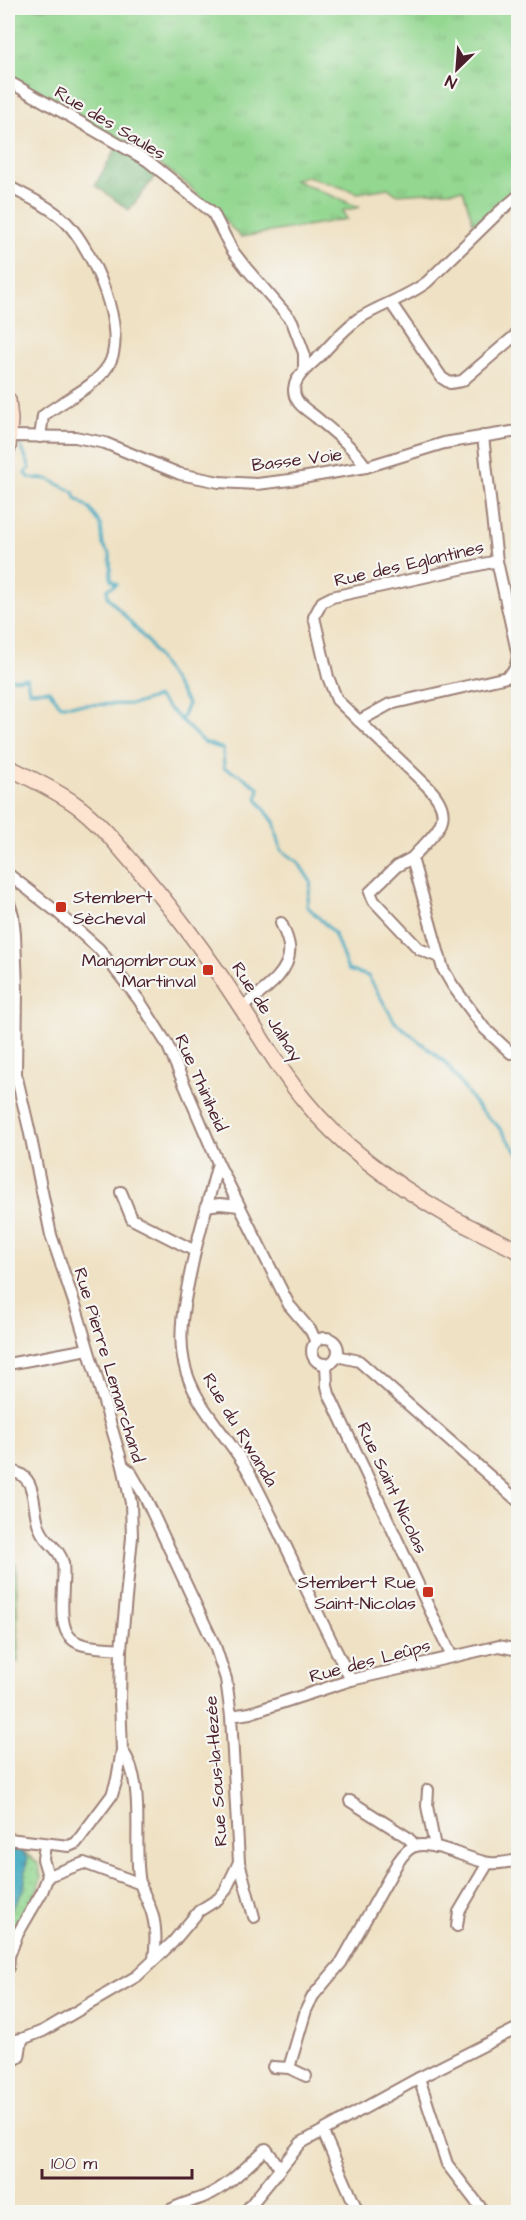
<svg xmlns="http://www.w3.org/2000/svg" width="526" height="2220" font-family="'Architects Daughter',sans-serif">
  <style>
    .grass { fill: url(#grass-tufts); stroke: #6e7b5e; stroke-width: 1.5 }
    .forest { fill: url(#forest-crowns); stroke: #606c52; stroke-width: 1.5 }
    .park { fill: url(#park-dots); stroke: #6e7b5e; stroke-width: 1.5 }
    .water { fill: url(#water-ripples); stroke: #456476; stroke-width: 1.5 }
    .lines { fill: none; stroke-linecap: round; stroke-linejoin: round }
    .stream { stroke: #40a8c0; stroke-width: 3 }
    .minor-casing { stroke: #9c8077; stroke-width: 14 }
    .secondary-casing { stroke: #9c8077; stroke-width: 18 }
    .minor { stroke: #fff; stroke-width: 10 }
    .secondary { stroke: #fde4d0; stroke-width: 15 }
    .poi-dot { fill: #c8321e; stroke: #f6f6f2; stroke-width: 2 }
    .labels { text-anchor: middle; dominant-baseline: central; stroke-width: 4.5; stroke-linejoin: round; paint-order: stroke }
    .street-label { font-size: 18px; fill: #4a1f2b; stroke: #f6f6f2 }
    .poi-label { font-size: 18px; fill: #4a1f2b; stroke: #f6f6f2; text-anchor: end }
  </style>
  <defs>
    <pattern id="grass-tufts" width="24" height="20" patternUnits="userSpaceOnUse" patternTransform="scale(1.5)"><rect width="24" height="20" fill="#93d790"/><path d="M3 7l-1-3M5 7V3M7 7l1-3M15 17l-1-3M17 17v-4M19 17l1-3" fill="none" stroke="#80b87c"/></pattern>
    <pattern id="forest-crowns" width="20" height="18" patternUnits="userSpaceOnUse" patternTransform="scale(1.5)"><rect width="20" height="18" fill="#76b87a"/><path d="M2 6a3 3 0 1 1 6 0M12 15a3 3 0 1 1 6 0" fill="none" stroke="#639564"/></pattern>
    <pattern id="park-dots" width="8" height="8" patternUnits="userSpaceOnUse" patternTransform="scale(1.5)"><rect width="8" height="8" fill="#93d790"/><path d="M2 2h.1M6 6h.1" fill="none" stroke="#80b87c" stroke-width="1.8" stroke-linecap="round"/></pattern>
    <pattern id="water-ripples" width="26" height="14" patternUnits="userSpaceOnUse" patternTransform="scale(1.5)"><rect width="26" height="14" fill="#40a8c0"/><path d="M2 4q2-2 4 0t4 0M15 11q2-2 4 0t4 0" fill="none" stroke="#38889c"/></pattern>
  </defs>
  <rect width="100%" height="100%" fill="#f6f6f2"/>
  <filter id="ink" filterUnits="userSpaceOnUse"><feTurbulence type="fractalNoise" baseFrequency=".0167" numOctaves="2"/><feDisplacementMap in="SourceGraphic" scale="12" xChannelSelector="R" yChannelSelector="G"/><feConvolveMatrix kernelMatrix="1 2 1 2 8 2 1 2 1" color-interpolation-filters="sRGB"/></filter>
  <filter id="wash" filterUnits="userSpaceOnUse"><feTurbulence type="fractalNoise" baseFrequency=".008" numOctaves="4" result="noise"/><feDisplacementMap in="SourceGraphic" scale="24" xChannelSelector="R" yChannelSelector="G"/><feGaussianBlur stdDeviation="1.35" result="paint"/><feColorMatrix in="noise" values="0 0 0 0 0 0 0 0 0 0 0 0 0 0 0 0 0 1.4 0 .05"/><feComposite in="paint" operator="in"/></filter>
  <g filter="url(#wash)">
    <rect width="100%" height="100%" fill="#efe1c3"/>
    <g class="grass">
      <path d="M8,8h510v185l-43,36 -12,-39 -67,4 -8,-6 -30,5 -51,-17 -13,4 65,27 -17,4 5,8 -106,18 -53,-52 -39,-29 -141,-80z"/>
      <path d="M8,1564h8l2,98 -10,-1z"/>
    </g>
    <path class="forest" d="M117,147l41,26 -29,37 -34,-25z"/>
    <path class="park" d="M8,1846l13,4 17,13 3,14 -4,14 -29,54z"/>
    <path class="water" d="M8,1846l13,4 6,8 -3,32 -16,24z"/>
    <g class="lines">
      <g class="stream">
        <path d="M21,446l9,22 -5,5 5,5 18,1 26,13 2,6 15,12 10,16 2,19 7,10 1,25 6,4 -10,5 1,8 39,44 41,63 -7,16 22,22 20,7 1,19 16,7 19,13 -2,11 17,23 7,28 17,12 13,20 -4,24 27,27 14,37 20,6 27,46 50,40 34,47 18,16 21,28"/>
        <path d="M8,679l19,-1 2,13 20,-1 11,15 75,-1 22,-7 24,23"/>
      </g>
    </g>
  </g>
  <g filter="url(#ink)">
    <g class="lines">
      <defs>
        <g id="minor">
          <path d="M13,84l135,77 65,52 19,37 14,18 46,53 12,32v15"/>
          <path d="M8,186c19,11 42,20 58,36 26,26 64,110 42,144 -15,23 -44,33 -65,50l-3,21"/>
          <path d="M391,303l51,75 8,5 12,-2 56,-48"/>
          <path d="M10,436l65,1 30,6 75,31 39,8 38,2 33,-4 76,-13 78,-24 74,-12"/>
          <path d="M483,436l14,125 21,95"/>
          <path d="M366,467c-13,-20 -31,-34 -49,-49 -6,-5 -13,-9 -18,-15 -16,-20 11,-37 22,-48 12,-13 23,-26 37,-36 22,-14 48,-21 69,-37l72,-70 19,-16"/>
          <path d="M497,561l-165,36 -10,5 -8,15 14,60 9,23 90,86c32,32 9,45 -15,72l31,111 10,17 31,42 27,25"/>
          <path d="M359,721l31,-17 117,-27 8,-8 3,-13"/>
          <path d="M412,858l-15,8 -27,26 4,9 45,48 20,8"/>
          <path d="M8,874l49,38 42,37 40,51 28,44 51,119 71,142 22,26 5,11"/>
          <path d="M8,900l5,15 2,20 2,54 -1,85 13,55 22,106 25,73 47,158 8,37 1,34 -11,112 -1,51 2,50 -5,29 -5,16 -36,48 -7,3 -61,-7"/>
          <path d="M242,1007c18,-14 51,-34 47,-61 -1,-8 -5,-16 -8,-23"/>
          <path d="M121,1192l11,27 63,32c-7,36 -19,75 -11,112 9,43 47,75 67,113 35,67 65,137 100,204"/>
          <path d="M206,1206l14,-2 19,2"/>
          <path d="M195,1251l23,-88"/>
          <circle cx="325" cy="1351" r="13"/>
          <path d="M337,1356l22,5 159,140"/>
          <path d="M8,1364l80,-15"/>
          <path d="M326,1364l1,22 2,8 123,263"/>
          <path d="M123,1466l7,5 15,26 70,149 11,33 5,37 8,146 15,55"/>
          <path d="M8,1471c34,2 21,41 34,62 6,11 18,16 21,30 3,20 -8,62 9,76 11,10 35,8 49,10"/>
          <path d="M231,1716l19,-3 101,-33 101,-23 47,-11 19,4"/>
          <path d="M122,1750c25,34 10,92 18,133 3,10 9,20 12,30 5,16 4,31 2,46"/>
          <path d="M428,1790l-1,16 8,41"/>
          <path d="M350,1801l57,36 9,9"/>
          <path d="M48,1876l36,-13 57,21"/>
          <path d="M457,1926l2,-14 29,-49"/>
          <path d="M8,1968l1,-12 8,-21 25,-43 6,-16 -5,-17 2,-14"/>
          <path d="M8,2041l14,-2 21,-8 94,-55 36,-34 26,-31 19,-12 7,-8 14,-29"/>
          <path d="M8,2063l11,-6 3,-18"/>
          <path d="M273,2067l16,1 17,8"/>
          <path d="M289,2068l17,-58 7,-14 28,-33 57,-101c4,-6 10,-14 17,-16 19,-6 55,15 75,17 10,1 19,-1 28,-3"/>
          <path d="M419,2078l28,86 37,48"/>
          <path d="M323,2132l35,80"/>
          <path d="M167,2212c13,-9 25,-10 39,-16 23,-10 42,-31 60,-47l14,19"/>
          <path d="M245,2212l56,-69 118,-65 99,-50"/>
        </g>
        <g id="secondary">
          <path d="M8,400l2,20 -2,28"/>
          <path d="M8,767c23,12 46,22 67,37 22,16 40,38 57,58 40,45 76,94 109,145 21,32 39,64 64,94 38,47 92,85 144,115 23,13 47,23 69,35"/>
        </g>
      </defs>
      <use href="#minor" class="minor-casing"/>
      <use href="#secondary" class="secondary-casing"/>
      <use href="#minor" class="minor"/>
      <use href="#secondary" class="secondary"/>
    </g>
  </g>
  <g class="poi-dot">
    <rect x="55" y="901" width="12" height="12" rx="3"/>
    <rect x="202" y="964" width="12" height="12" rx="3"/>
    <rect x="422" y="1586" width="12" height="12" rx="3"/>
  </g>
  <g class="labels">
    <g class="street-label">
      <text transform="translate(110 123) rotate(31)">Rue des Saules</text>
      <text transform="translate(297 460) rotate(-7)">Basse Voie</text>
      <text transform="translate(409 564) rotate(-13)">Rue des Eglantines</text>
      <text transform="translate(267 1012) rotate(57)">Rue de Jalhay</text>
      <text transform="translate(201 1083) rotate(66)">Rue Thiniheid</text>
      <text transform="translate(109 1365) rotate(73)">Rue Pierre Lemarchand</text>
      <text transform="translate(240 1430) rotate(59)">Rue du Rwanda</text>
      <text transform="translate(392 1488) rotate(65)">Rue Saint Nicolas</text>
      <text transform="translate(370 1661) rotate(-15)">Rue des Leûps</text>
      <text transform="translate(216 1771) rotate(-94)">Rue Sous-la-Hezée</text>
    </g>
    <g class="poi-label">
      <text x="73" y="897" text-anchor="start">Stembert<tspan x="73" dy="21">Sècheval</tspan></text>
      <text x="196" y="960">Mangombroux<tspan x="196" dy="21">Martinval</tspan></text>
      <text x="416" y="1582">Stembert Rue<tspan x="416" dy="21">Saint-Nicolas</tspan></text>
    </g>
  </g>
  <rect width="526" height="2220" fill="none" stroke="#f6f6f2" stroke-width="30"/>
  <g transform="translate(457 69) rotate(205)" stroke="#f6f6f2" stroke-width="4.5" paint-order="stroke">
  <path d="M0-4.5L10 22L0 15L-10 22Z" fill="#4a1f2b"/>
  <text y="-9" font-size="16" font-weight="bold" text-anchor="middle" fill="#4a1f2b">N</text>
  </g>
  <path d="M42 2169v9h150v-9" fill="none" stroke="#4a1f2b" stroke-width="3"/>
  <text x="51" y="2169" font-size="18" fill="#4a1f2b" stroke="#f6f6f2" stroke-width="4.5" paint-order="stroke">100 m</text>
</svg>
